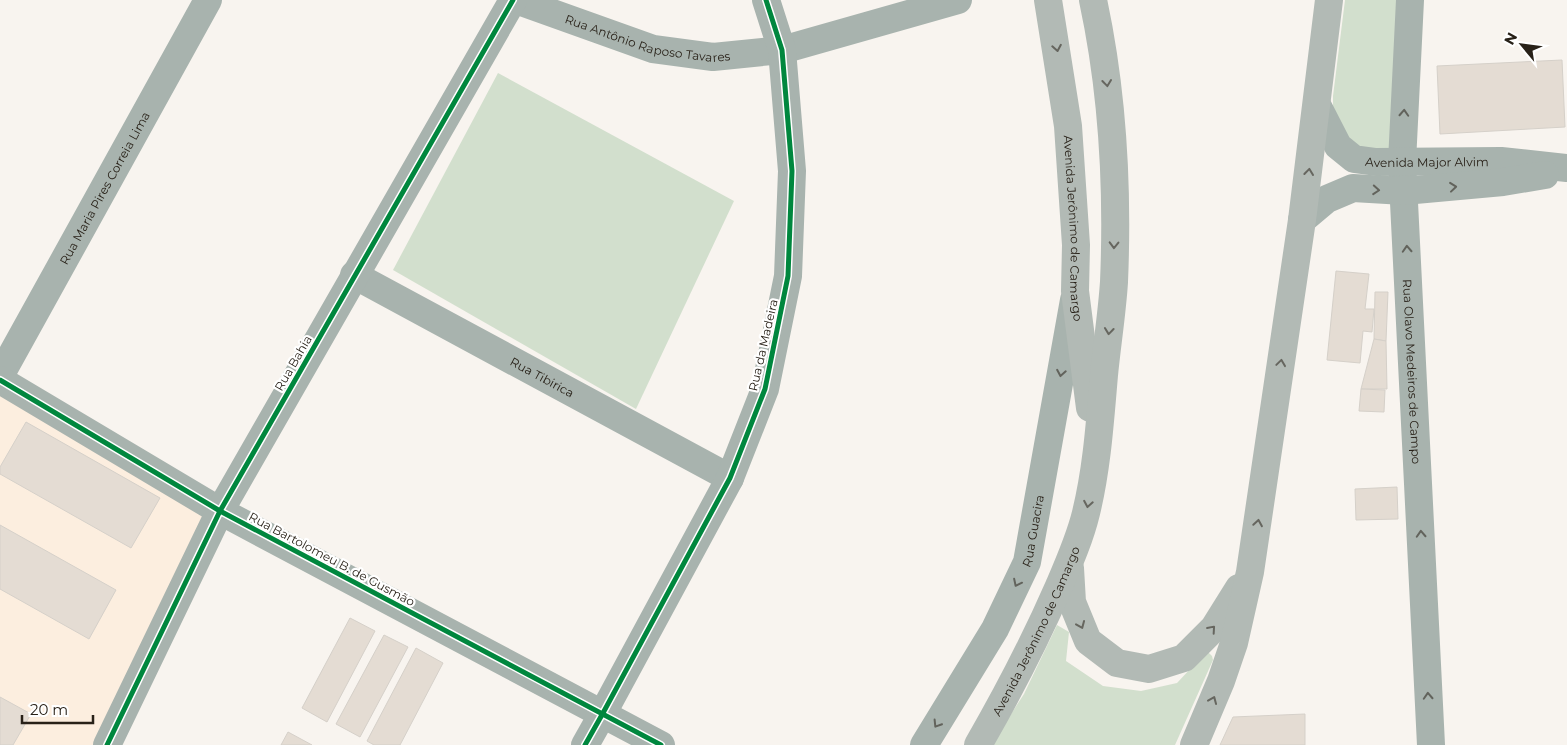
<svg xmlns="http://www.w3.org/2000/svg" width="1567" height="745" font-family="Montserrat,sans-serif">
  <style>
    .built { fill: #fceedf }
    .green { fill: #d2dfcd }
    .building { fill: #e4dcd3; stroke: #d5d0c9 }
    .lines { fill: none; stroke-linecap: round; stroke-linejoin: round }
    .minor { stroke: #a8b3ae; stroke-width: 28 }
    .tertiary { stroke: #a8b3ae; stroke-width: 28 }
    .secondary { stroke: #b2bab5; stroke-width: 28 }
    .cycleway-casing { stroke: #fff; stroke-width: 8 }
    .cycleway { stroke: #00873e; stroke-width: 5 }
    .oneway { stroke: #66665f }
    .oneway2 { stroke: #62635c }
    .labels { text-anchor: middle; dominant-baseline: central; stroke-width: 4.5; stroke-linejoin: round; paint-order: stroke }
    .street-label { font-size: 12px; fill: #282118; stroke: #fff }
  </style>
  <rect width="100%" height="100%" fill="#f8f4ef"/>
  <path class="built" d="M0,380l220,131 -113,234h-107z"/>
  <g class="green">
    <path d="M1345,0h57l-11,151 -32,1 -26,-30v-26z"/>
    <path d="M498,73l236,128 -98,208 -243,-139z"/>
    <path d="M1057,625l12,7 -3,29 37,25 38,5 36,-8 30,-32 5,5 1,4 -38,85h-184l33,-51z"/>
  </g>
  <g class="building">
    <path d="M1562,60l3,67 -125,7 -3,-68z"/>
    <path d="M1336,271l33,3 -4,35h9l-2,23 -9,-1 -3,32 -33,-3z"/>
    <path d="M1375,292h13l-2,49 -12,-2z"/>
    <path d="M1374,339l12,2 1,48h-26z"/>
    <path d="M1361,389l24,1 -1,22 -25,-1z"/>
    <path d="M26,422l134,76 -29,50 -131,-74v-7z"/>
    <path d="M1397,487l1,32 -42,1 -1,-31z"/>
    <path d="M0,525l116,65 -27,49 -89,-50z"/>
    <path d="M350,618l25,13 -48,91 -25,-14z"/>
    <path d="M384,635l24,12 -48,90 -24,-13z"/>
    <path d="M416,648l27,15 -43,82h-26l-7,-4z"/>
    <path d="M0,697l31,17 -18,31h-13z"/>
    <path d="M1305,714v31h-85l13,-28z"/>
    <path d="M288,732l24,13h-31z"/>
  </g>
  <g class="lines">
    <g class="minor">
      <path id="s1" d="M516,0l137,49 60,8 69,-7 176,-50"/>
      <path id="s2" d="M1410,0l-8,162 29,583"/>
      <path id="s3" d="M354,275l376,203"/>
      <path id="s4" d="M0,376l208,-376"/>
      <path d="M0,380l220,131 441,234"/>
      <path d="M107,745l113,-234 293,-511"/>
      <path d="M585,745l18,-32 127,-235 35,-89 23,-113 4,-105 -10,-121 -16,-50"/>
      <path id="s5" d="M924,745l71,-116 32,-67 47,-262"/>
    </g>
    <g class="tertiary">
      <path id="s6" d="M1317,105l21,41 16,13 22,3 125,-1 66,7"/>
      <path d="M1302,220l25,-21 26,-11 51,3 99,-9 42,-7"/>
    </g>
    <g class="secondary">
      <path id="s7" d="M1048,0l20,126 8,119 -1,46 15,117"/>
      <path d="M1070,568l2,34 16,39 29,22 32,6 35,-11 30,-30 25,-40"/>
      <path id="s8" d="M978,745c30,-52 57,-104 81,-159 10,-23 21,-48 27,-73 11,-45 14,-92 18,-138 3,-31 8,-62 10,-93 4,-95 -1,-189 -21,-282"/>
      <path d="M1194,745l27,-64 13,-38 16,-71 52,-352 27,-220"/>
    </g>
    <defs>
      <g id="cycleway">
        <path d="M0,380l220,131 441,234"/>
        <path d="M107,745l113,-234 293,-511"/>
        <path d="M585,745l18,-32 127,-235 35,-89 23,-113 4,-105 -10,-121 -16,-50"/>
      </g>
    </defs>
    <use href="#cycleway" class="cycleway-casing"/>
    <use href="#cycleway" class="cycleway"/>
  </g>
  <defs><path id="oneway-chevron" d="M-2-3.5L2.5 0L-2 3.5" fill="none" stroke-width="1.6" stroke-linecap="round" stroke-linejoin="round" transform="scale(1.25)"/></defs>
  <g class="oneway">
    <use href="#oneway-chevron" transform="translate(1057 48) rotate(80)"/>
    <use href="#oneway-chevron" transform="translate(1107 83) rotate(83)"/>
    <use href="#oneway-chevron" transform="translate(1309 172) rotate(-83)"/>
    <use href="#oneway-chevron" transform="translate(1114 245) rotate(91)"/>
    <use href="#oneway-chevron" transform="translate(1109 331) rotate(96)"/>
    <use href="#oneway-chevron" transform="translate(1281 363) rotate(-82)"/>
    <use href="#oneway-chevron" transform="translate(1088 504) rotate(100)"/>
    <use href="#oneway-chevron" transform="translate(1258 523) rotate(-81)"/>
    <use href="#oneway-chevron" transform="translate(1081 625) rotate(67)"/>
    <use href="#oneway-chevron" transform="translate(1212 629) rotate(-49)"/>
    <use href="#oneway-chevron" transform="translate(1213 700) rotate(-67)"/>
  </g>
  <g class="oneway2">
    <use href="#oneway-chevron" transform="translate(1404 113) rotate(-87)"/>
    <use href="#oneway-chevron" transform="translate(1453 187) rotate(-6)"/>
    <use href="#oneway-chevron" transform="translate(1376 190) rotate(4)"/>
    <use href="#oneway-chevron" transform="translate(1407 249) rotate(-93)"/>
    <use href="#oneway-chevron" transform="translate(1061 373) rotate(100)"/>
    <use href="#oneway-chevron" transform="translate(1421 534) rotate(-93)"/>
    <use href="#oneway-chevron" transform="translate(1017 583) rotate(116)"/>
    <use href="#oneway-chevron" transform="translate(1428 696) rotate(-93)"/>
    <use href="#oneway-chevron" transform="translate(937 724) rotate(122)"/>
  </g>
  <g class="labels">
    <g class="street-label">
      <text stroke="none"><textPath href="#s1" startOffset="138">Rua Antônio Raposo Tavares</textPath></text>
      <text stroke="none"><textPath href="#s6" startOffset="140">Avenida Major Alvim</textPath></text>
      <text stroke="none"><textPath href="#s4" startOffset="215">Rua Maria Pires Correia Lima</textPath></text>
      <text stroke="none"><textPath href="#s7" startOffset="230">Avenida Jerônimo de Camargo</textPath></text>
      <text transform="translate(763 345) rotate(-77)">Rua da Madeira</text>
      <text transform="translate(293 363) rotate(-60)">Rua Bahia</text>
      <text stroke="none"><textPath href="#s2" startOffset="372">Rua Olavo Medeiros de Campo</textPath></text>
      <text stroke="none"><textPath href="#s3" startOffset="214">Rua Tibirica</textPath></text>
      <text stroke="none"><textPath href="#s5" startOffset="242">Rua Guacira</textPath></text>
      <text transform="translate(332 559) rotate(28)">Rua Bartolomeu B. de Gusmão</text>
      <text stroke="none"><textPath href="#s8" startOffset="128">Avenida Jerônimo de Camargo</textPath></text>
    </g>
  </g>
  <g transform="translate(1522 45) rotate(299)" stroke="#ffffff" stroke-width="4" paint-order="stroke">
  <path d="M0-4L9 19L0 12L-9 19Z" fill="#282118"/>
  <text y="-8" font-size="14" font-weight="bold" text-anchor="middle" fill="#282118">N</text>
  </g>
  <path d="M22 715v8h71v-8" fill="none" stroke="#282118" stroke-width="2.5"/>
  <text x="30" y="715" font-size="15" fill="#282118" stroke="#ffffff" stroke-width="4" paint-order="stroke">20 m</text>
</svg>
